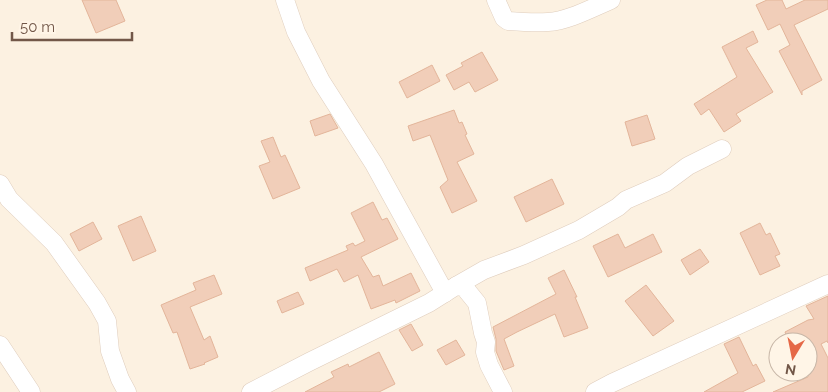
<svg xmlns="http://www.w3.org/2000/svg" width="828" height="392" font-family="Raleway,sans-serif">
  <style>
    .building { fill: #f1ceb9; stroke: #e3b59a }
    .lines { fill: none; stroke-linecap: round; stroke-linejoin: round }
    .minor-casing { stroke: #dfcdbd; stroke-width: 19 }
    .minor { stroke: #fff; stroke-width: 18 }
  </style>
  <rect width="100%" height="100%" fill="#fcf1e1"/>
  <g class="building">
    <path d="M82,0h34l9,21 -29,12z"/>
    <path d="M767,0h15l4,9 19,-9h23v9l-34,16 28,55 -20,11v4l-23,-44 11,-6 -10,-21 -12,6 -12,-25z"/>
    <path d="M753,31l5,11 -12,6 27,44 -37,22 5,7 -17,11 -15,-23 -8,6 -7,-11 43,-27 -15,-30z"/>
    <path d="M482,52l16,28 -23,12 -6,-10 -15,8 -8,-15 17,-9 -2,-3z"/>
    <path d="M432,65l8,16 -33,17 -8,-16z"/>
    <path d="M454,110l5,13 3,-1 5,12 -2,1 9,19 -17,8 20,39 -25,12 -12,-26 8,-7 -18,-45 -17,6 -5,-15z"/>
    <path d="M330,114l8,14 -23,8 -5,-15z"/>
    <path d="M647,115l8,24 -23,7 -7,-24z"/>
    <path d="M273,137l8,20 4,-2 15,33 -27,11 -14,-33 11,-4 -9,-21z"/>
    <path d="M552,179l12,25 -38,18 -12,-25z"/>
    <path d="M373,202l9,18 5,-2 11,21 -37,18 12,20 6,-2 4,11 28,-13 9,18 -24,12 -1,-3 -24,9 -13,-34 -14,7 -7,-13 -27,12 -5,-13 43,-18 -2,-4 7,-3 2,3 10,-5 -14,-28z"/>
    <path d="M141,216l15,35 -23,10 -15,-35z"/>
    <path d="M93,222l9,17 -23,12 -9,-17z"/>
    <path d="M760,223l6,12 4,-2 10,21 -5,2 5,10 -20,9 -20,-42z"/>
    <path d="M618,234l7,14 28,-14 9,18 -54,25 -15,-31z"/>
    <path d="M700,249l9,13 -19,13 -9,-15z"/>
    <path d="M564,270l13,27h-2l13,31 -24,9 -9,-23 -38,18 -13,7 10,27 -10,4 -8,-19v-12l-3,-12 63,-33 -8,-16z"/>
    <path d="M214,275l8,19 -32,13 14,33 6,-4 8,21 -14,6 1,1 -15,5 -13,-37 -4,1 -12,-28 35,-15 -3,-7z"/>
    <path d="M646,285l28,36 -21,15 -28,-35z"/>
    <path d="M298,292l6,12 -22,9 -5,-12z"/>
    <path d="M828,296v47l-1,-2 -6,3 7,14v34h-55l35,-15v-35h-19l-4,-10 23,-12 6,-1 -8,-13z"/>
    <path d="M411,324l12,21 -11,6 -13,-21z"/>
    <path d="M739,337l14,29 3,-2 9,17 -23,11h-38l34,-19 -14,-29z"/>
    <path d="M456,340l9,15 -19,10 -9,-15z"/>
    <path d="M379,352l16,32 -16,8h-74l29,-15 -3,-5 17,-8 1,3z"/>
  </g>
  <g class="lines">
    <defs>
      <g id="minor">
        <path d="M285,0l11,32 25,49 53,83 71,129"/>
        <path d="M496,0l8,18 4,3c13,1 27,2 40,1 20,-1 44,-14 63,-22"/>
        <path d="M0,184l9,15 45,44 43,60 10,18 3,30 10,28 7,13"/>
        <path d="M456,286l28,-16 40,-15 55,-25 39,-23 8,-7 39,-17 23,-17 34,-17"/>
        <path d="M0,345l31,47"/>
        <path d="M251,392l58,-30 120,-59 27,-17 8,1 13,16 6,30 3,9 -1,10 4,13 14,27"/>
        <path d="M595,392l17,-9 216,-99"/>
      </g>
    </defs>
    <use href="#minor" class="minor-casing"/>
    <use href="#minor" class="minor"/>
  </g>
  <g transform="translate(793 357) rotate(190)"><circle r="24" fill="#fff5e7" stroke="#c7b6a7"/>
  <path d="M0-4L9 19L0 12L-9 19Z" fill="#e56847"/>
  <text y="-8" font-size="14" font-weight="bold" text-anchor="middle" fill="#725748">N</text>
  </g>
  <path d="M12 32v8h120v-8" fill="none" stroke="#725748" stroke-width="2.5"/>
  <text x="20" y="32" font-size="15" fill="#725748" stroke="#fff5e7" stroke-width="4" paint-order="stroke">50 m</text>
</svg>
